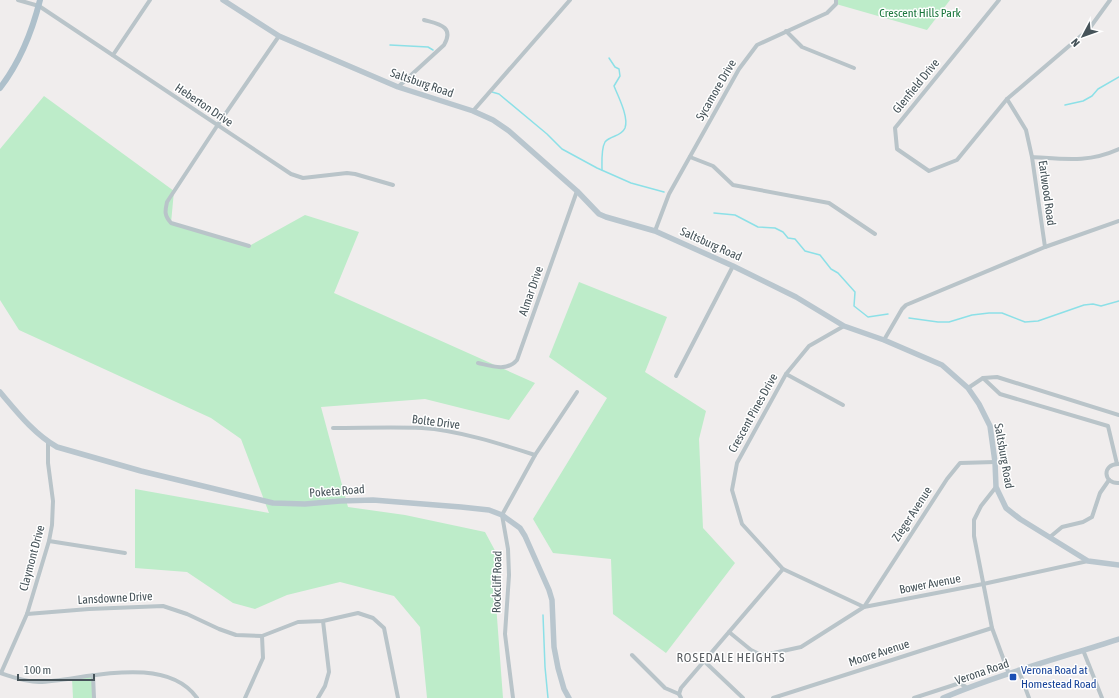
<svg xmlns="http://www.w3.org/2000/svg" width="1119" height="698" font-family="'Asap Condensed',sans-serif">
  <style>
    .green { fill: #bdecc9 }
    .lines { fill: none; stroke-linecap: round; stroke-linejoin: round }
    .stream { stroke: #8ce0e7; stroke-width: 1.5 }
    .street { stroke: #b9c4c9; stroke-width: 4 }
    .secondary { stroke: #b9c6ce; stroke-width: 5.5 }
    .primary { stroke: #aec0cb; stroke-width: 6 }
    .transit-dot { fill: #1a4fb4; stroke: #fff; stroke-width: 1.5 }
    .labels { text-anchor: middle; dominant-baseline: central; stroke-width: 3; stroke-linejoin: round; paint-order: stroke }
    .park-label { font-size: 12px; fill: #1b763d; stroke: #fff }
    .street-label { font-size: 12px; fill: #465359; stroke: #fff }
    .transit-label { font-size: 12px; fill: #164399; stroke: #fff; text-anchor: start }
    .neighbourhood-label { font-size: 13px; letter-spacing: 1px; fill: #5a5e62; stroke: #fff }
  </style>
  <rect width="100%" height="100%" fill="#f0eded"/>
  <g class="green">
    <path d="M836,0h114l-23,30 -91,-26z"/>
    <path d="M44,96l130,95 -3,32 78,23 56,-31 54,17 -25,61 201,90 -26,37 -84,-21 -104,8 27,100 57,8 80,17 14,26 -3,46 7,94h-76l-7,-71 -26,-31 -54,-14 -53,13 -32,14 -22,-6 -46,-31 -52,-4v-79l134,24 -28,-74 -30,-21 -192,-88 -19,-30v-151z"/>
    <path d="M579,282l88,35 -22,55 61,39 -7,28 4,89 32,35 -69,90 -53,-39 -2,-55 -58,-6 -20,-34 74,-121 -58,-41z"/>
    <path d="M93,675l1,23h-21l-1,-20z"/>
  </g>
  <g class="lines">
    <g class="stream">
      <path d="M390,45l38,2 5,3"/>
      <path d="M492,92l7,2 48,40 15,15 35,19 34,15 33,9"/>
      <path d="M1065,105l18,-4 9,-5 6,-7 21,-12"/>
      <path d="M602,170c0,-8 -1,-21 3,-28 6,-7 16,-5 20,-14 4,-11 -7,-32 -11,-42l6,-10 -1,-7 -4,-2 -6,-9"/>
      <path d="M714,213l21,2 23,12 17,1 8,4 5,6 7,1 10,12 15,4 11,14 7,4 17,19 -1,14 14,11 20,-3"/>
      <path d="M909,318l29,4h11l23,-7 17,-2h13l23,9 13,-1 46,-16 9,-1 8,2 18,-5"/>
      <path d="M543,615l2,52 3,31"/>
    </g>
    <g class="street">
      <path d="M18,0l21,6 252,168 12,4 44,-5 8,1 38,11"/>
      <path d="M999,0l-104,128 2,21 32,22 28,-11 50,-61 82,-70 21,-29"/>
      <path d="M786,31l16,16 52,21"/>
      <path d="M113,55l37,-55"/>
      <path d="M398,87l46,-42c11,-19 -6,-21 -20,-25"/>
      <path d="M1007,99l19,31 6,27 13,90"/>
      <path d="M473,111l97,-111"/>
      <path d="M690,157l23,9 20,19 96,18 46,31"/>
      <path d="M1032,157c33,2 56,6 87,-8"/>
      <path d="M655,231l14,-37 70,-125 18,-24 70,-32 9,-9v-4"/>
      <path d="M249,246l-78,-23c-7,-8 -6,-12 -4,-21l50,-76 62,-90"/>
      <path d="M844,326l-35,20 -23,28 -49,89 -5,27 10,34 41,45 81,38 119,-23 105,-23"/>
      <path d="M884,340l18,-31 4,-4 139,-58 74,-26"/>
      <path d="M478,363c13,3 29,9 39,-3l60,-169"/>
      <path d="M786,374l57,31"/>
      <path d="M676,376l57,-110"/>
      <path d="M983,378l17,16 108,32 9,38"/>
      <path d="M968,388l15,-10 14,-1 122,38"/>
      <path d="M333,428c29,0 59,-1 89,0 35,2 79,16 113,27"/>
      <path d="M1118,464c-16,0 -15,20 1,19"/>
      <path d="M996,487l-15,19 -7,14v16l18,92 17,46"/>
      <path d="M1050,537l12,-10 21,-5 9,-5 8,-24 9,-13"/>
      <path d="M49,541l76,12"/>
      <path d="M27,614l62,-5 74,-3 24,8 32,15 17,6 26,1 36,-14 25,-1 35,-8 15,5 11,10 14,70"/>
      <path d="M729,632l22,18 8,4h10l32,-7 63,-40 83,-128 13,-16 35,-1"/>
      <path d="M1083,650l19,48"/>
      <path d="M632,655l33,33 14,6 2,4"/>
      <path d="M704,661l39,37"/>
      <path d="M1019,671l10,27"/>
      <path d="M0,673c13,4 25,9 39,9 46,-2 126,-29 158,16"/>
      <path d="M1,673l26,-59 22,-73 3,-16 1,-24 -5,-38v-22"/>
      <path d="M93,675l1,23"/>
      <path d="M679,694l2,-6 102,-119"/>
      <path d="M245,698l18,-40 -1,-22"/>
      <path d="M318,698l7,-12 4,-14 -6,-51"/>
      <path d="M513,698l-8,-64 4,-59 -1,-26 -6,-34 33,-60 42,-63"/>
      <path d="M773,698l219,-70"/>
      <path d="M914,698l46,-15 7,5"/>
    </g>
    <g class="secondary">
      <path d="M223,0l56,36 119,51 75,24 20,9 16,11 68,60 22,23 7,3 49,14 78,35 63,31 48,29 40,14 58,25 26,23 11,16 11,22 5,36 1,25 10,21 14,11 68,42 31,4"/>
      <path d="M0,392c17,20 34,42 57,55l84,24 132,32 32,1 35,-3 33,-1 88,7 28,3 13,5 18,13 5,8 24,54 3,10 2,47 4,21 6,21 5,9"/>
      <path d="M943,698c57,-24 117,-40 176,-59"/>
    </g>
    <path class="primary" d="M0,88c20,-26 32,-56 40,-88"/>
  </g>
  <rect class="transit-dot" x="1009" y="673" width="8" height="8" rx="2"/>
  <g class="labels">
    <g class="park-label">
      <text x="920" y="13">Crescent Hills Park</text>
    </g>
    <g class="street-label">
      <text transform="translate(422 83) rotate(19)">Saltsburg Road</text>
      <text transform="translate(916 86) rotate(-51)">Glenfield Drive</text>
      <text transform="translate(716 90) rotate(-60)">Sycamore Drive</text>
      <text transform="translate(204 105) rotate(34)">Heberton Drive</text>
      <text transform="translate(1047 193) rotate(82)">Earlwood Road</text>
      <text transform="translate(711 244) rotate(24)">Saltsburg Road</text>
      <text transform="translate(531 291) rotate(-71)">Almar Drive</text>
      <text transform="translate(753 413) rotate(-61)">Crescent Pines Drive</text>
      <text transform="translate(436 422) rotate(7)">Bolte Drive</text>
      <text transform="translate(1004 456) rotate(80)">Saltsburg Road</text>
      <text transform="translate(337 491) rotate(-4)">Poketa Road</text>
      <text transform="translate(912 514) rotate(-57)">Zieger Avenue</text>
      <text transform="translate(32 558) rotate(-75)">Claymont Drive</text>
      <text transform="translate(497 582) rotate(-89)">Rockcliff Road</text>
      <text transform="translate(930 584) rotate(-11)">Bower Avenue</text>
      <text transform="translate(115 598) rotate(-3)">Lansdowne Drive</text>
      <text transform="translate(879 653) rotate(-18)">Moore Avenue</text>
      <text transform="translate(982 672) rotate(-19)">Verona Road</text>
    </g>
    <g class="transit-label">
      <text x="1021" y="670">Verona Road at<tspan x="1021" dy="14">Homestead Road</tspan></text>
    </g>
    <g class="neighbourhood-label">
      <text x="731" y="657">ROSEDALE HEIGHTS</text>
    </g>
  </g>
  <g transform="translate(1083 36) rotate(229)" stroke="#ffffff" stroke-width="3" paint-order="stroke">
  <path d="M0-3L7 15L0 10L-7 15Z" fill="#465359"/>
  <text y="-6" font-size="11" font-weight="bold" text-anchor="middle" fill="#465359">N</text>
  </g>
  <path d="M18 674v6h76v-6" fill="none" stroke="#465359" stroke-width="2"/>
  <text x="24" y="674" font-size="12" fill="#465359" stroke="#ffffff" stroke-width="3" paint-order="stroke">100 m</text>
</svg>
